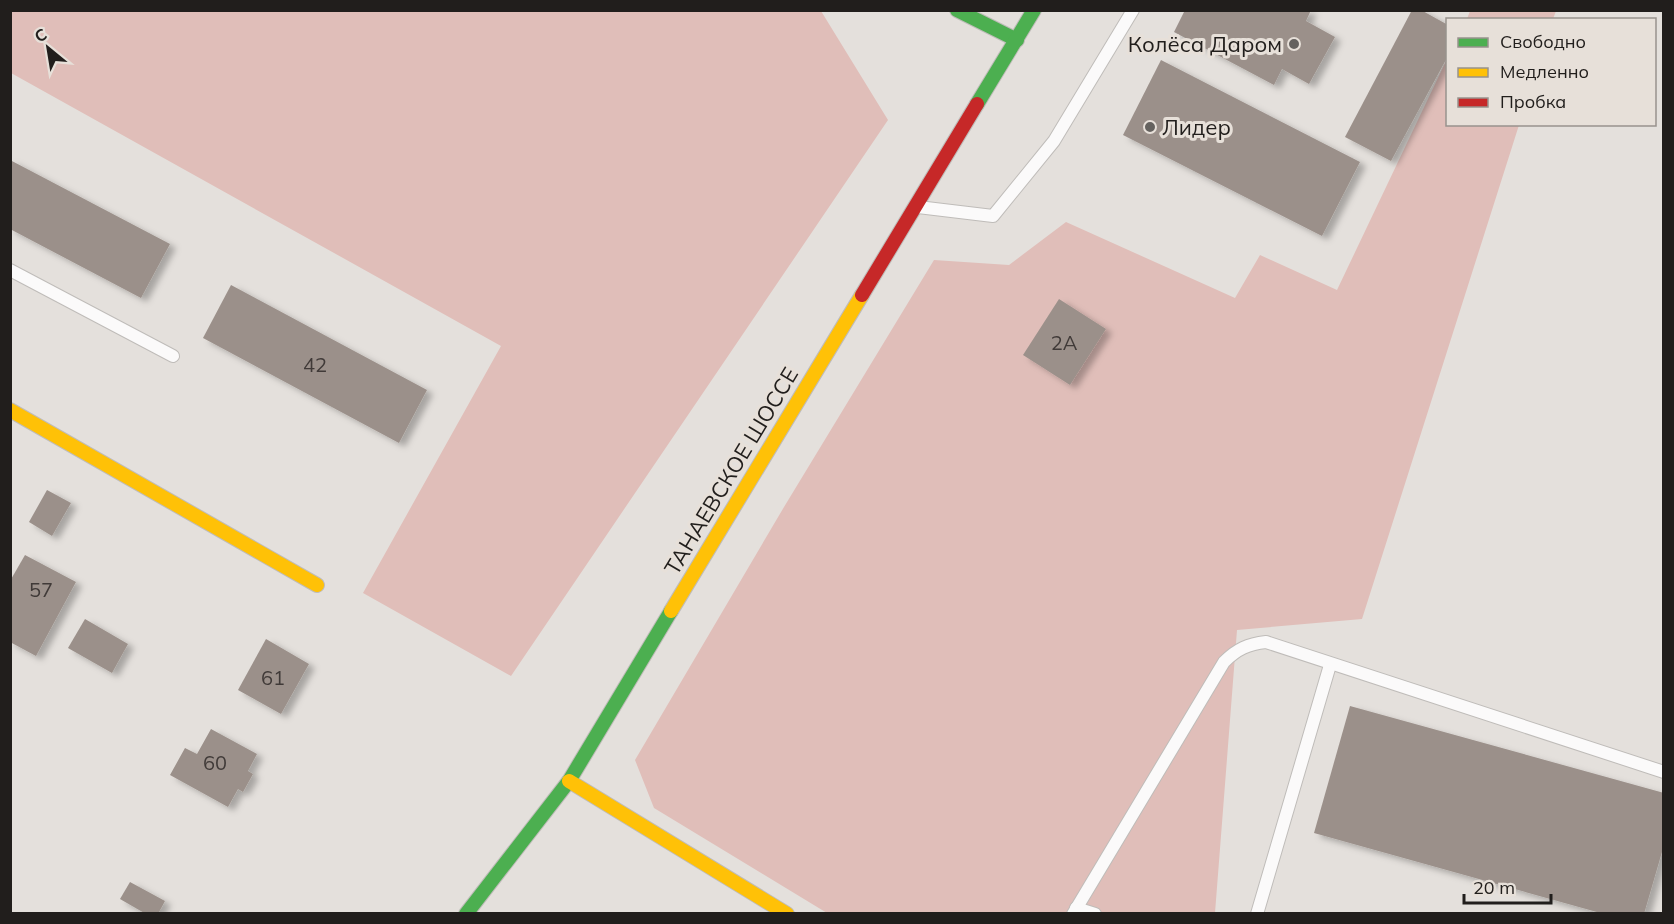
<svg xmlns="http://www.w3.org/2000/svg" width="1674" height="924" font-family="Mulish,sans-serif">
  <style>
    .green { fill: #e0beb9 }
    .building { fill: #9b908a; filter: url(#shadow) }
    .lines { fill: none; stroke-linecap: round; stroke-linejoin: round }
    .lane-casing { stroke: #bfbcb9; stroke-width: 14 }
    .fast-casing { stroke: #bfbcb9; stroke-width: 16 }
    .slow-casing { stroke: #bfbcb9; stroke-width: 16 }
    .jam-casing { stroke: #bfbcb9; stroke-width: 16 }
    .lane { stroke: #fbfafa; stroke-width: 12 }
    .fast { stroke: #4caf50; stroke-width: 14 }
    .slow { stroke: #ffc107; stroke-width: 14 }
    .jam { stroke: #c62828; stroke-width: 14 }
    .poi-dot { fill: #65625f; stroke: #e7e0d9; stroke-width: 2 }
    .labels { text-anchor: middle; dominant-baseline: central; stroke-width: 6; stroke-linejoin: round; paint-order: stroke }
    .number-label { font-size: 20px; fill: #403a38 }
    .poi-label { font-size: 22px; fill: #211e1c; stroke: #e7e0d9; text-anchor: end }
    .street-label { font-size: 22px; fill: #211e1c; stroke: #e7e0d9 }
  </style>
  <defs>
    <filter id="shadow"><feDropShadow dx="6" dy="4" stdDeviation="3" flood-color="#0004"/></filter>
  </defs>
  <rect width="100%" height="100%" fill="#e4e0dc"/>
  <g class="green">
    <path d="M11,10l810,1 67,109 -377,556 -148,-83 138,-247 -490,-273z"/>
    <path d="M1470,11h86l-3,8h-86z"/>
    <path d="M1447,59l1,65 71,1 -157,494 -125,11 -22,283h-388l-173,-105 -19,-48 149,-253 150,-247 75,5 57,-43 169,76 25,-43 77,35z"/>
  </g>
  <g class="building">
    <path d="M1185,10h126l-5,11 29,16 -26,47 -27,-15 -8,16 -100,-53z"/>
    <path d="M1412,10h9l27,15v31l-57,105 -46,-24z"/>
    <path d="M1161,60l199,102 -38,74 -199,-101z"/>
    <path d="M10,160l160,84 -29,54 -131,-69z"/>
    <path d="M231,285l196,105 -28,53 -196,-105z"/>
    <path d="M1059,299l47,30 -36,56 -47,-30z"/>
    <path d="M47,490l24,13 -19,33 -23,-14z"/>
    <path d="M25,555l51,27 -40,74 -26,-14v-61z"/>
    <path d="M85,619l43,25 -16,29 -44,-25z"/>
    <path d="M266,639l43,25 -28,50 -43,-24z"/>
    <path d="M1350,706l314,87v52l-20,69h-40l-290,-81z"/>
    <path d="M211,729l46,25 -9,17 5,3 -10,18 -5,-3 -10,18 -58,-32 15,-27 12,6z"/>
    <path d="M130,882l35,19 -7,13h-12l-26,-15z"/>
  </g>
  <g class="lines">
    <defs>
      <g id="lane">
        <path d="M918,207l75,9 61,-75 79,-131"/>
        <path d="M10,270l163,86"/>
        <path d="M1076,908l19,6"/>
        <path d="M1073,914l151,-252c13,-13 24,-18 42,-20l398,130"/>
        <path d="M1257,914l73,-249"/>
      </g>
      <g id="fast">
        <path d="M957,10l60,30"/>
        <path d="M977,104l57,-94"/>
        <path d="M466,914l103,-133 102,-170"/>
      </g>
      <g id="slow">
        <path d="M10,410l307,175"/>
        <path d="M671,611l191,-316"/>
        <path d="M569,781l218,133"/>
      </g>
      <path id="jam" d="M862,295l115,-191"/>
    </defs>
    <use href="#lane" class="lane-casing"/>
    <use href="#fast" class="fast-casing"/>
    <use href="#slow" class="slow-casing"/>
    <use href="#jam" class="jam-casing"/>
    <use href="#lane" class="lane"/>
    <use href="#fast" class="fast"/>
    <use href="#slow" class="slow"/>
    <use href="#jam" class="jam"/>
  </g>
  <g class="poi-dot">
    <circle cx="1294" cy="44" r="6"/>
    <circle cx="1150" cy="127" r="6"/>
  </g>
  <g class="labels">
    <g class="number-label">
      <text x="1064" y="342">2А</text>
      <text x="315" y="364">42</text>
      <text x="41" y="589">57</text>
      <text x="273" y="677">61</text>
      <text x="215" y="762">60</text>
    </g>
    <g class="poi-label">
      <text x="1282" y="44">Колёса Даром</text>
      <text x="1162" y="127" text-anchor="start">Лидер</text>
    </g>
    <g class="street-label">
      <text transform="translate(731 471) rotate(-59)">ТАНАЕВСКОЕ ШОССЕ</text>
    </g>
  </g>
  <rect width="1674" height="924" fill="none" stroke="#211e1c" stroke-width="24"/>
  <rect x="1446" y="18" width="210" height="108" fill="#e7e0d9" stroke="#98928d" stroke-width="1.5"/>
  <rect x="1458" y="38" width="30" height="9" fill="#4caf50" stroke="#98928d" stroke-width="1.5"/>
  <text x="1500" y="48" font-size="18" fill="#211e1c">Свободно</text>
  <rect x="1458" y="68" width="30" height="9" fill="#ffc107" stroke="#98928d" stroke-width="1.5"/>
  <text x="1500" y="78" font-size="18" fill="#211e1c">Медленно</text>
  <rect x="1458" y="98" width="30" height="9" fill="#c62828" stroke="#98928d" stroke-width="1.5"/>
  <text x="1500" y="108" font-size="18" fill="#211e1c">Пробка</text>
  <g transform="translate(48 48) rotate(330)" stroke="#e7e0d9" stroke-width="4.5" paint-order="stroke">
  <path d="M0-4.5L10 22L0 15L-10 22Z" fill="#211e1c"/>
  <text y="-9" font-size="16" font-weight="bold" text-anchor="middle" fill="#211e1c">С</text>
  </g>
  <path d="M1464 894v9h87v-9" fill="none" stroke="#211e1c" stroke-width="3"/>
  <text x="1473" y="894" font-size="18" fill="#211e1c" stroke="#e7e0d9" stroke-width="4.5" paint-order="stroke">20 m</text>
</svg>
